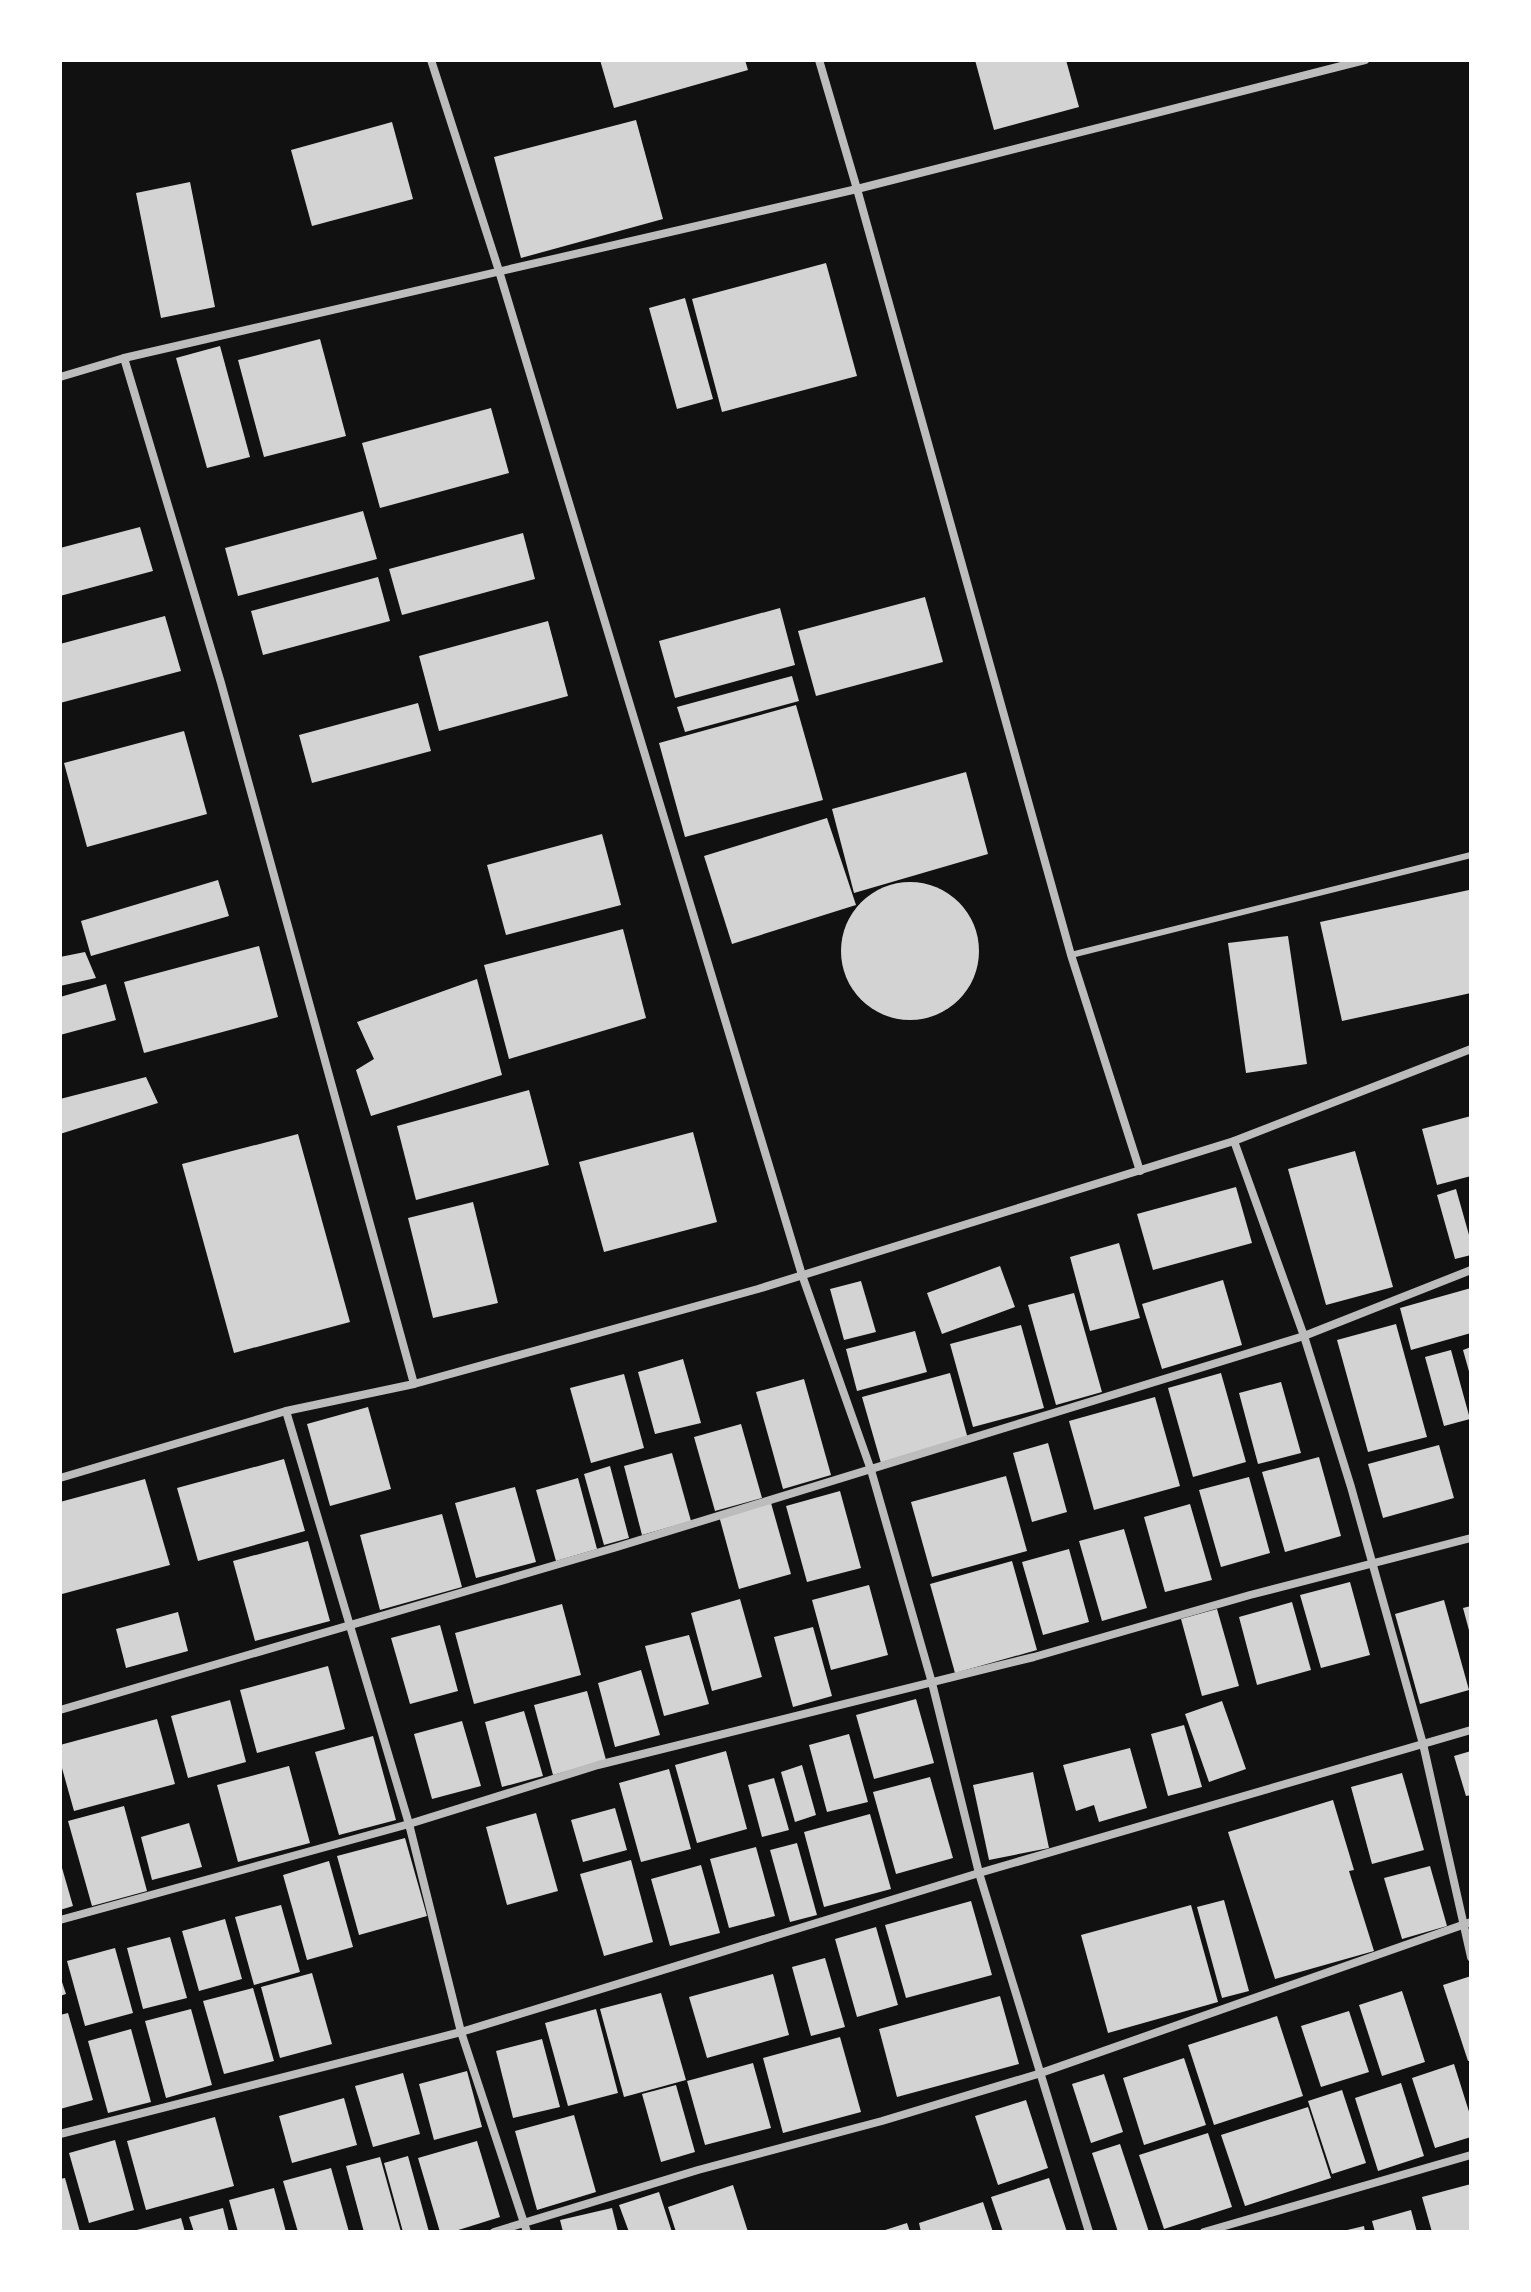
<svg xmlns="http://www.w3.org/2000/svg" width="1531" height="2292" font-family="Georgia,serif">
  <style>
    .building { fill: #d3d3d3 }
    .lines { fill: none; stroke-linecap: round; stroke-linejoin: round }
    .service { stroke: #bcbcbc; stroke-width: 6 }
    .minor { stroke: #bcbcbc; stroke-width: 8 }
  </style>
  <rect width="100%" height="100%" fill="#111"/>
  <g class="building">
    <path d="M600,60h145l3,10 -134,38z"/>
    <path d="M975,60h91l13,47 -85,23z"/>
    <path d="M636,120l27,99 -142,39 -27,-101z"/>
    <path d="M392,122l21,77 -101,27 -21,-76z"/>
    <path d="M190,182l25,125 -54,11 -25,-125z"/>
    <path d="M826,263l31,113 -135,36 -30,-113z"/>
    <path d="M685,298l28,101 -36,10 -28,-101z"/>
    <path d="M320,339l26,97 -82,21 -26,-97z"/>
    <path d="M220,346l30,111 -43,11 -31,-110z"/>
    <path d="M491,408l18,65 -129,35 -18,-65z"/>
    <path d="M363,511l14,48 -139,37 -13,-48z"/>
    <path d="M140,527l13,44 -93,25v-48z"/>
    <path d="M523,533l12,46 -133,36 -13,-46z"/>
    <path d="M378,577l12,44 -127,34 -12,-44z"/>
    <path d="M925,597l18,65 -127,34 -18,-65z"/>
    <path d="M780,608l15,57 -120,33 -16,-57z"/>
    <path d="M165,616l16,55 -121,32v-59z"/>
    <path d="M548,621l20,75 -129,35 -20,-75z"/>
    <path d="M792,676l7,25 -114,31 -8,-25z"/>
    <path d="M418,703l13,48 -119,32 -13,-48z"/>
    <path d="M796,705l27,95 -138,37 -26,-94z"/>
    <path d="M184,731l23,83 -120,33 -23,-84z"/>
    <path d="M966,772l22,82 -134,39 -22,-84z"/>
    <path d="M827,818l29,87 -124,39 -28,-88z"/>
    <path d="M602,834l19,71 -115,30 -19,-70z"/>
    <path d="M218,880l11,36 -138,40 -10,-35z"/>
    <circle cx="910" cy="951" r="69"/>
    <path d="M1469,890l2,11v92l-129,28 -22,-99z"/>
    <path d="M623,929l23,89 -137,41 -25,-94z"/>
    <path d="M1288,936l19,128 -61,9 -18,-130z"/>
    <path d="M259,946l19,71 -134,36 -20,-71z"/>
    <path d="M85,952l11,26 -36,8v-29z"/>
    <path d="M477,979l25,96 -131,41 -15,-46 18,-11 -17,-37z"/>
    <path d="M106,984l10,36 -56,15v-38z"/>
    <path d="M146,1077l12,26 -98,31v-35z"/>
    <path d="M529,1090l20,75 -133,35 -19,-74z"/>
    <path d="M1471,1116v60l-34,9 -15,-56z"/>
    <path d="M693,1132l24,90 -113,30 -25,-90z"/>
    <path d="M298,1134l52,188 -116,31 -52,-189z"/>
    <path d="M1355,1151l38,136 -67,18 -38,-136z"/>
    <path d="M1236,1187l16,56 -99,27 -16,-56z"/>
    <path d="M1456,1189l15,53v13l-16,4 -18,-64z"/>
    <path d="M473,1202l25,101 -65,15 -25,-100z"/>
    <path d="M1119,1243l21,75 -50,13 -20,-74z"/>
    <path d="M1000,1266l15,41 -73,27 -15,-41z"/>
    <path d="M1223,1280l19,65 -80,24 -20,-65z"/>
    <path d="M861,1281l15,51 -32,8 -14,-51z"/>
    <path d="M1471,1288v45l-60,17 -11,-42z"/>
    <path d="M1074,1293l28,99 -46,13 -28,-100z"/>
    <path d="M1396,1324l31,113 -59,15 -31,-112z"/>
    <path d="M1021,1325l23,83 -71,19 -23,-83z"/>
    <path d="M915,1331l12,41 -70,19 -11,-42z"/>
    <path d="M1471,1347v28h-1l-7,-25z"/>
    <path d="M1451,1350l19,69 -26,7 -19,-69z"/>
    <path d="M683,1359l18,64 -46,11 -17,-62z"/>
    <path d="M950,1373l18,66 -87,24 -19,-66z"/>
    <path d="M1221,1373l25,89 -53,15 -25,-89z"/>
    <path d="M624,1374l20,74 -53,15 -21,-75z"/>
    <path d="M804,1379l27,96 -48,14 -27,-97z"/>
    <path d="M1281,1382l20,71 -43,11 -19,-71z"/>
    <path d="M1155,1397l25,89 -86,24 -25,-89z"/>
    <path d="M368,1407l23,82 -61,17 -23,-82z"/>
    <path d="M741,1424l21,74 -47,13 -21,-74z"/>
    <path d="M1048,1443l19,69 -35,10 -19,-69z"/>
    <path d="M1439,1445l15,53 -71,20 -15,-54z"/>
    <path d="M672,1453l19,68 -49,14 -18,-69z"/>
    <path d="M1319,1457l22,79 -56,16 -23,-80z"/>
    <path d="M284,1459l21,72 -107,30 -21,-73z"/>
    <path d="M610,1466l19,72 -25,7 -20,-71z"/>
    <path d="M1006,1476l21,75 -95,26 -21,-75z"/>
    <path d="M1249,1477l21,76 -49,14 -22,-77z"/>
    <path d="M578,1478l19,71 -41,12 -20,-71z"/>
    <path d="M145,1479l25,86 -108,29 -2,-8v-84z"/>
    <path d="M515,1487l21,75 -60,16 -21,-75z"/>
    <path d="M840,1491l21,77 -54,14 -21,-76z"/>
    <path d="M771,1503l20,71 -52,15 -20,-73z"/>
    <path d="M1190,1504l22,76 -47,12 -21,-75z"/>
    <path d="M442,1514l20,73 -82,23 -20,-75z"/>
    <path d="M1124,1529l23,79 -45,13 -23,-80z"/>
    <path d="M308,1541l22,80 -75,20 -22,-80z"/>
    <path d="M1069,1549l20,73 -46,13 -21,-73z"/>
    <path d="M1012,1561l25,89 -82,23 -25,-89z"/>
    <path d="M1350,1582l20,73 -49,13 -21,-73z"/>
    <path d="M869,1585l19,70 -57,15 -19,-70z"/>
    <path d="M740,1599l22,78 -50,14 -21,-78z"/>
    <path d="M1444,1600l25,90 -49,14 -25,-90z"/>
    <path d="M1292,1602l19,68 -54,15 -18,-68z"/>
    <path d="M562,1604l19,71 -107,29 -19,-71z"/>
    <path d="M1471,1606v28h-1l-7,-26z"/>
    <path d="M1217,1609l22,77 -37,10 -21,-77z"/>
    <path d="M178,1612l10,39 -62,17 -10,-39z"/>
    <path d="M440,1625l18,66 -48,13 -19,-66z"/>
    <path d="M813,1627l19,69 -39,11 -19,-70z"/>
    <path d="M689,1635l20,69 -45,12 -19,-70z"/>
    <path d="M328,1666l17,63 -88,24 -17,-63z"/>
    <path d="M641,1670l19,65 -45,12 -17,-64z"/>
    <path d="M587,1691l19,69 -53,15 -19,-70z"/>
    <path d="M916,1699l18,64 -60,16 -18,-64z"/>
    <path d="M230,1700l16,62 -58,16 -17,-62z"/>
    <path d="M1222,1701l24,68 -37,13 -24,-68z"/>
    <path d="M524,1711l19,65 -41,11 -17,-65z"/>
    <path d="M157,1719l18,65 -101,27 -14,-50v-16z"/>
    <path d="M462,1721l19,65 -49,13 -18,-65z"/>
    <path d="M1184,1725l18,62 -34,9 -17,-62z"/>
    <path d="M849,1734l19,68 -41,10 -18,-67z"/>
    <path d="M373,1736l23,84 -57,15 -24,-83z"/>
    <path d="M1130,1748l17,60 -48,14 -5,-17 -18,6 -13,-46z"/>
    <path d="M726,1751l21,78 -50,14 -22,-78z"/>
    <path d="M1471,1751v44l-5,1 -12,-40z"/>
    <path d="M802,1765l14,50 -21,7 -14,-50z"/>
    <path d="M289,1766l21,77 -72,19 -21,-77z"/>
    <path d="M669,1769l22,80 -50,13 -22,-79z"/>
    <path d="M1033,1772l16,76 -60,12 -16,-75z"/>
    <path d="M1402,1773l22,77 -52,14 -21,-77z"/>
    <path d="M930,1777l23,81 -57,16 -23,-82z"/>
    <path d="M774,1778l15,52 -27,7 -14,-52z"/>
    <path d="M1333,1800l21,70 -5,1 25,80 -99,28 -47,-147z"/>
    <path d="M124,1806l23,85 -55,15 -24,-85z"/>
    <path d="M615,1808l12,42 -44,12 -12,-42z"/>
    <path d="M536,1813l22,78 -51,14 -21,-78z"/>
    <path d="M870,1814l21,75 -67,18 -20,-75z"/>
    <path d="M189,1823l13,44 -50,13 -11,-43z"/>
    <path d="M405,1838l22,78 -68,19 -22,-79z"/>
    <path d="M797,1843l20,72 -27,7 -20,-72z"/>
    <path d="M756,1847l19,69 -46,12 -19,-69z"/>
    <path d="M631,1860l22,82 -49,14 -24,-82z"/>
    <path d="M60,1861l13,45 -13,4z"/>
    <path d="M329,1861l24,86 -46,13 -24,-85z"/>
    <path d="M701,1865l19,68 -50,13 -19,-67z"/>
    <path d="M1430,1866l17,60 -45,13 -18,-61z"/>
    <path d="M1224,1900l25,91 -27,7 -25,-91z"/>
    <path d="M971,1901l21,74 -86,23 -21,-73z"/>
    <path d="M281,1905l19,67 -46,13 -19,-68z"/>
    <path d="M1191,1905l27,97 -110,31 -27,-98z"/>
    <path d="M225,1919l17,60 -43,12 -17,-60z"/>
    <path d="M876,1927l22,78 -41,12 -22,-78z"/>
    <path d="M170,1937l17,61 -44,11 -16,-61z"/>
    <path d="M115,1948l18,65 -48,13 -18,-65z"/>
    <path d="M825,1958l20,69 -34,9 -19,-69z"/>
    <path d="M312,1973l20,71 -52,14 -19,-71z"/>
    <path d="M773,1974l16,61 -82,23 -18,-61z"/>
    <path d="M60,1976l6,18 -6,2z"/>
    <path d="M1471,1976v84l-3,1 -25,-76z"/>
    <path d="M253,1988l21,73 -50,13 -21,-73z"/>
    <path d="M1402,1991l23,71 -43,14 -23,-71z"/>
    <path d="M661,1993l25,87 -62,17 -24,-88z"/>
    <path d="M1000,1996l19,68 -122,33 -18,-68z"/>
    <path d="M191,2009l21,76 -46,13 -21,-77z"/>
    <path d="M596,2009l22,84 -50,13 -23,-83z"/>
    <path d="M1349,2011l20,61 -48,15 -20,-61z"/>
    <path d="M68,2013l25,87 -33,9v-94z"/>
    <path d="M1277,2016l26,80 -89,29 -26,-80z"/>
    <path d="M131,2029l20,73 -43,11 -20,-72z"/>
    <path d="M840,2037l21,75 -78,21 -20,-75z"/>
    <path d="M542,2039l18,68 -47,11 -17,-67z"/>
    <path d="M1184,2058l22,67 -62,20 -21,-67z"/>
    <path d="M753,2063l18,65 -66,17 -18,-64z"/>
    <path d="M1454,2064l17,54v19l-36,11 -23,-70z"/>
    <path d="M467,2071l15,56 -48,13 -15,-56z"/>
    <path d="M403,2073l17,61 -47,13 -18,-61z"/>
    <path d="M1104,2074l19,58 -32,11 -19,-59z"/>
    <path d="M1401,2083l23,73 -46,15 -23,-73z"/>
    <path d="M676,2085l19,67 -34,10 -19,-68z"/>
    <path d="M1342,2090l24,73 -34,11 -24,-73z"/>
    <path d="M344,2098l13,47 -65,18 -13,-47z"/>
    <path d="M1026,2100l22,68 -50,17 -23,-69z"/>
    <path d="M1308,2107l23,71 -86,28 -24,-71z"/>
    <path d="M574,2115l22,77 -59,18 -22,-79z"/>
    <path d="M215,2117l19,69 -88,24 -19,-69z"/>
    <path d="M1208,2133l24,74 -68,22 -25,-74z"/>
    <path d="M115,2140l19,70 -45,13 -20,-70z"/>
    <path d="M477,2141l23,76 -48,15h-12l-22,-74z"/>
    <path d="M1120,2144l29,88h-31l-26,-79z"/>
    <path d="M408,2156l21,76h-26l-19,-69z"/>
    <path d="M380,2157l21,75h-37l-18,-66z"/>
    <path d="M331,2168l18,64h-51l-15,-51z"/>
    <path d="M65,2178l15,54h-20v-53z"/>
    <path d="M1049,2178l18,54h-64l-12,-35z"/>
    <path d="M1471,2184v48h-39l-10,-35z"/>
    <path d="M733,2185l15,47h-72l-8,-25z"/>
    <path d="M274,2188l12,44h-48l-9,-32z"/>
    <path d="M659,2192l13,40h-43l-10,-27z"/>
    <path d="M983,2202l10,30h-72l-2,-9z"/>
    <path d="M223,2208l6,24h-35l-5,-15z"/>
    <path d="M612,2208l6,24h-55l-3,-12z"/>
    <path d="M1411,2210l6,22h-42l-3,-11z"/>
    <path d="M181,2218l4,14h-52v-1z"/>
    <path d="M907,2223l3,9h-28v-1z"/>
    <path d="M1364,2226l1,6h-22v-1z"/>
  </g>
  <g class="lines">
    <path class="service" d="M1071,955l400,-100"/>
    <g class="minor">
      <path d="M431,60l68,211 303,1004 69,195 61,213 47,190 110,359"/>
      <path d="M819,60l38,129 214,766 69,216"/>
      <path d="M124,358l97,325 193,701"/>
      <path d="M60,377l64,-19 733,-169 508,-129"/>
      <path d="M1234,1141l70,195 47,151 72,257 48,213"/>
      <path d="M286,1411l123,413 52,208 66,200"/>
      <path d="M60,1478l226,-67 128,-27 344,-95 476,-148 237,-92"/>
      <path d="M60,1710l557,-163 687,-211 167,-66"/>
      <path d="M60,1920l349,-96 189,-59 436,-108 216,-62 221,-57"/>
      <path d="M60,2134l401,-102 518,-159 492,-143"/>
      <path d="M494,2232l204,-62 184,-49 156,-47 433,-152"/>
      <path d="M1204,2232l267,-77"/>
    </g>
  </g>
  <rect width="1531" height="2292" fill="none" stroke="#ffffff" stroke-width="124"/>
</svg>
